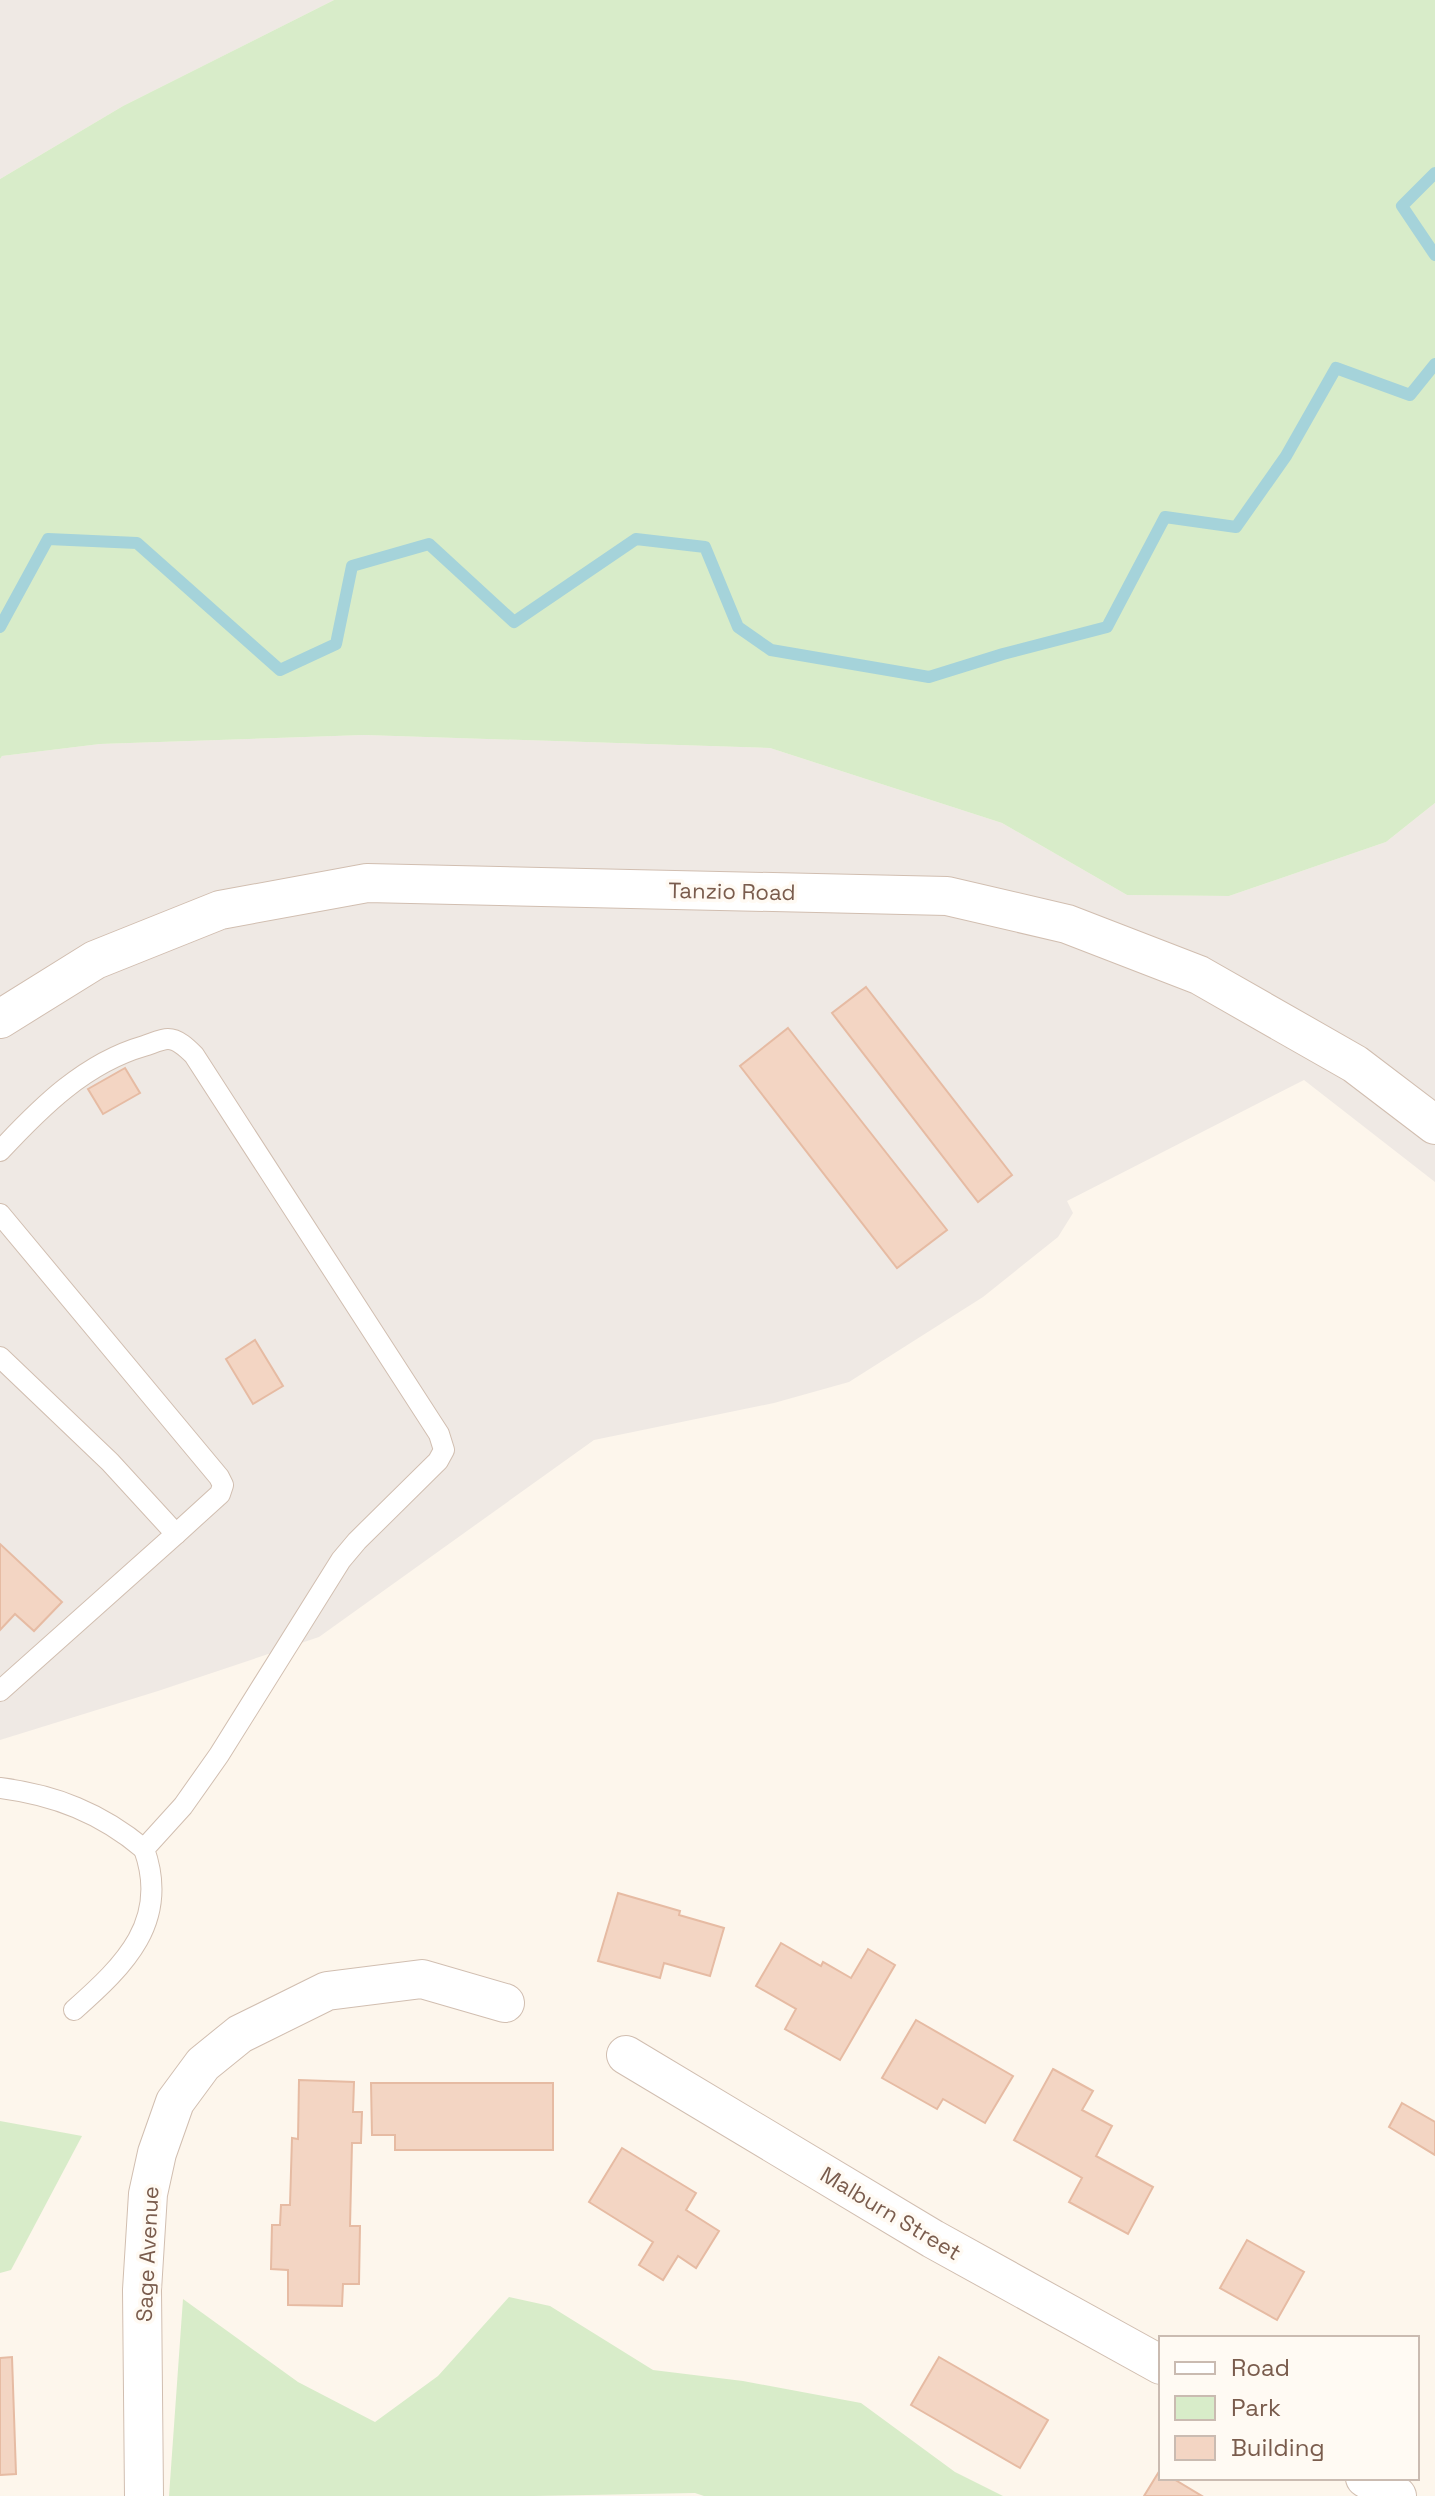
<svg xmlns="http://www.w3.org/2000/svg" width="1435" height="2496" font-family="'Space Grotesk',sans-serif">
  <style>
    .industrial { fill: #efe9e4 }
    .green { fill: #d8ecc9 }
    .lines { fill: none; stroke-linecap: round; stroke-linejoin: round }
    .stream { stroke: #a5d3da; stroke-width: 12 }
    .building { fill: #f3d5c3; stroke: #e6bba3; stroke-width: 2 }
    .lane-casing { stroke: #d1beb0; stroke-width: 22 }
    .street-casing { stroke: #d1beb0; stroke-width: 40 }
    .lane { stroke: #fff; stroke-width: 20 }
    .street { stroke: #fff; stroke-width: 38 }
    .labels { text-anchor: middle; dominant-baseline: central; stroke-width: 7; stroke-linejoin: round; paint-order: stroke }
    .street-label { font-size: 22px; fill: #7a5c4d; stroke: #fffaf3 }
  </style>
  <rect width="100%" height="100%" fill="#fdf6ec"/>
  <g class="industrial">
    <path d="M0,0h334l-211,106 -123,73z"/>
    <path d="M364,735l406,13 232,75 125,72 102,1 157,-54 49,-39v379l-131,-102 -237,121 6,12 -15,24 -75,60 -134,85 -75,21 -180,37 -275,197 -161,54 -158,49v-981l2,-3 98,-12z"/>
  </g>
  <g class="green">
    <path d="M334,0h1101v803l-49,39 -157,54 -102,-1 -125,-72 -232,-75 -406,-13 -264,9 -98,12 -2,3v-580l123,-73z"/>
    <path d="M0,2121l82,15 -71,134 -11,3z"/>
    <path d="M509,2297l41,9 103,64 90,11 118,22 94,69 48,24h-299l-9,-3 -161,3h-365l14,-197 115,83 77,40 63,-46z"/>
  </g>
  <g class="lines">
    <g class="stream">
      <path d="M1435,173l-33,33 33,49"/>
      <path d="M0,627l48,-88 89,4 143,127 56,-26 16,-78 77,-22 85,78 122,-83 69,8 33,80 33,23 158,27 74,-23 104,-27 58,-110 71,10 50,-71 50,-88 74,27 25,-31"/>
    </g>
  </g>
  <g class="building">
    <path d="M866,987l146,188 -34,27 -146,-189z"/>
    <path d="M788,1028l159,202 -50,38 -157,-202z"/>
    <path d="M125,1068l15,25 -37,21 -15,-25z"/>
    <path d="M255,1340l28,46 -30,18 -27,-45z"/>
    <path d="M0,1544l62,58 -28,29 -19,-17 -15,16z"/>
    <path d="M618,1893l62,18 -1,4 45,13 -14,48 -46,-13 -4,15 -62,-17z"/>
    <path d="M781,1943l40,23 2,-4 28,16 17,-29 27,16 -55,95 -55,-31 11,-20 -40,-23z"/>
    <path d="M916,2020l97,56 -28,47 -42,-24 -6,10 -55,-31z"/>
    <path d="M1053,2069l40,22 -11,19 30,16 -16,30 57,31 -25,47 -59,-32 13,-24 -68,-38z"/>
    <path d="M299,2080l55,2 -1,30h9l-1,31h-9l-2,83h10l-1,58h-16l-1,22 -54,-1v-35l-17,-1 1,-44h8l1,-20h9l2,-67 6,1z"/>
    <path d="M371,2083h182v67h-158v-15h-23z"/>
    <path d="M1402,2103l33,19v33l-46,-28z"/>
    <path d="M622,2148l74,45 -10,17 33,21 -23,37 -18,-12 -15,24 -24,-15 14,-23 -64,-40z"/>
    <path d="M1247,2240l57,32 -27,48 -57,-32z"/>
    <path d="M12,2357l4,117 -16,1v-117z"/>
    <path d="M939,2357l109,63 -28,48 -109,-63z"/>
    <path d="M1160,2470l1,8h11l30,18h-58z"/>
  </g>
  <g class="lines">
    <defs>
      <g id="lane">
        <path d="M0,1151c41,-44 85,-88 144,-105 7,-2 17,-7 24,-7 10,0 19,9 26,16l245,379 5,16 -6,11 -81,80 -16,19 -122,195 -36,51 -39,43c26,72 -19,116 -70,161"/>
        <path d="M0,1214l219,263 4,8 -3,9 -44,40"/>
        <path d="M0,1357l110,105 66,72 -176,157"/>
        <path d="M0,1788c55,7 101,25 144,61"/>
      </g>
      <g id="street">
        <path d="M0,1019l95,-59 125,-50 147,-27 580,13 120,28 132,51 156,89 80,61"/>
        <path d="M626,2055l307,184 228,126"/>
        <path d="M1365,2478l32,18"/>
        <path d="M144,2496l-2,-206 6,-96 9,-41 18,-51 28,-38 37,-30 87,-43 95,-12 83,24"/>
      </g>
    </defs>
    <use href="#lane" class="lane-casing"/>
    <use href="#street" class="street-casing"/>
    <use href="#lane" class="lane"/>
    <use href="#street" class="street"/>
  </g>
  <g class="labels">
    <g class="street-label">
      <text transform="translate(732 891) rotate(1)">Tanzio Road</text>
      <text transform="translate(891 2213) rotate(31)">Malburn Street</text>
      <text transform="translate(147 2254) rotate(-87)">Sage Avenue</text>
    </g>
  </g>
  <rect x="1159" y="2336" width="260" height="144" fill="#fffaf3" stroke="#cabbb1" stroke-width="2"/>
  <rect x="1175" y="2362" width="40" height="12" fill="#ffffff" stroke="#cabbb1" stroke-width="2"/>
  <text x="1231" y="2376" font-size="24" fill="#7a5c4d">Road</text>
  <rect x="1175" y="2396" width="40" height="24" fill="#d8ecc9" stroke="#cabbb1" stroke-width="2"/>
  <text x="1231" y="2416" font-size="24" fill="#7a5c4d">Park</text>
  <rect x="1175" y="2436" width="40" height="24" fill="#f3d5c3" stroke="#cabbb1" stroke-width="2"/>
  <text x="1231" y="2456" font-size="24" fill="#7a5c4d">Building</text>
</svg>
